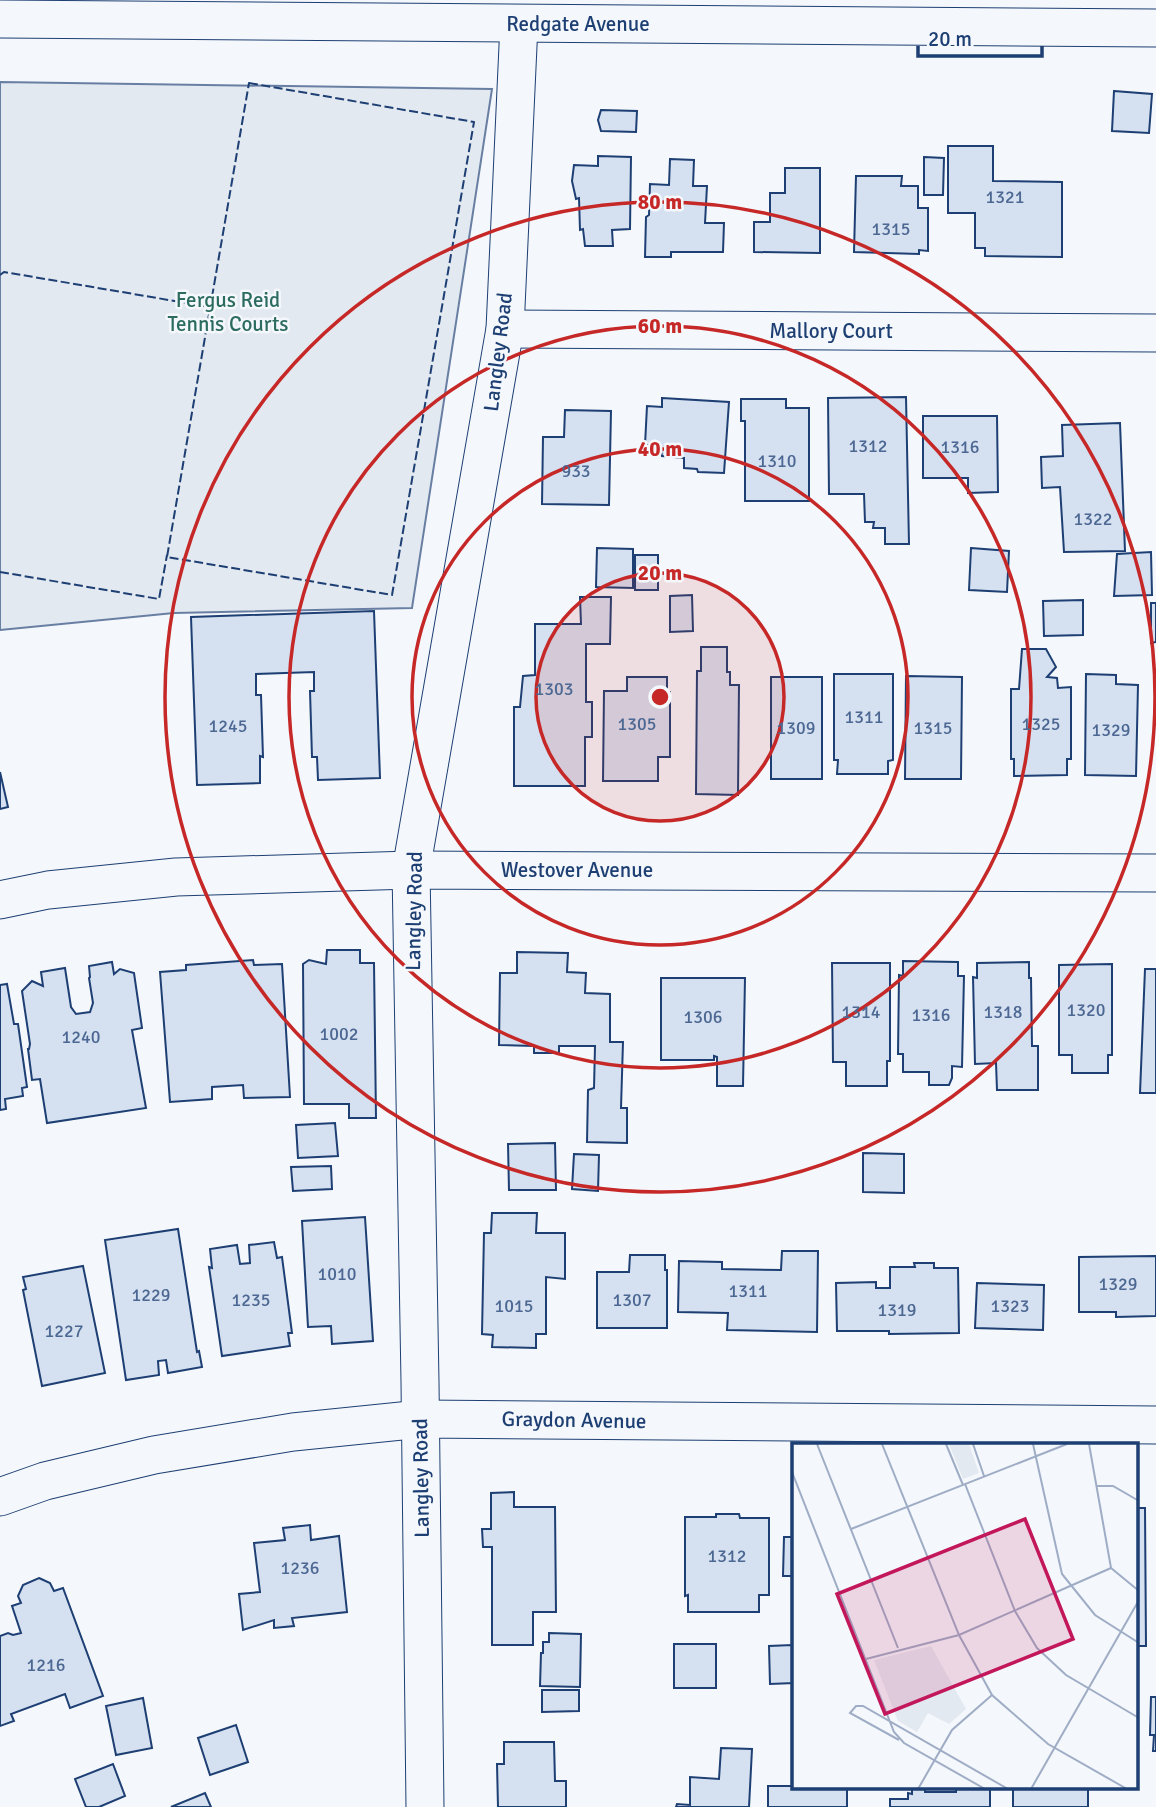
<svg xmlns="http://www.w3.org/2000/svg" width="1156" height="1807" font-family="Signika,sans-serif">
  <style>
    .green { fill: #e3e9f0; stroke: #687fa3; stroke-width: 2 }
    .building { fill: #d5e0f0; stroke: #1d3f73; stroke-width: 2 }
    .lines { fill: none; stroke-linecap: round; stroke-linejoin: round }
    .street-casing { stroke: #1d3f73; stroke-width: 39 }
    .street { stroke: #f4f7fb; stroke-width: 37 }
    .fence { stroke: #1d3f73; stroke-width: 2; stroke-dasharray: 9 3.5; stroke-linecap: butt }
    .ring { fill: none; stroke: #c62828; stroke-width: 3.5 }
    .labels { text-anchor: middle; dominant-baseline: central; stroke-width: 5; stroke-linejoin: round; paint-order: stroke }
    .number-label { font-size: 18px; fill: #4b6792 }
    .street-label { font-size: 21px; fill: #1d3f73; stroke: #f4f7fb }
    .park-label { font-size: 21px; fill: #2c6c60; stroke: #f4f7fb }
    .inset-road { fill: none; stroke: #9eadc5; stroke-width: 2 }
    .view { fill: #c2185b; fill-opacity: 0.15; stroke: #c2185b; stroke-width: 3.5 }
    .inset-edge { fill: none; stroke: #1d3f73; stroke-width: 3.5 }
    .centre { fill: #c62828; stroke: #f4f7fb; stroke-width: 3.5 }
    .ring-label { font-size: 21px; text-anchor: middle; font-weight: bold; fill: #c62828; stroke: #f4f7fb; stroke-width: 5; stroke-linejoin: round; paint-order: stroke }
  </style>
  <rect width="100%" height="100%" fill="#f4f7fb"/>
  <path class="green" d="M0,82l492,7 -80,519 -238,5 -174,17z"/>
  <g class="building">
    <path d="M1114,91l38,3 -3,39 -37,-2z"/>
    <path d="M601,110l36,1 -1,21 -35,-1 -3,-11z"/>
    <path d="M948,146h45v35l69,1v75l-77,-1v-8h-10v-35h-27z"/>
    <path d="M598,156l33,1 -1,72 -18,1 1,16h-28l-2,-17 -3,1 -1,-32 -3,1 -4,-18 2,-16 24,1z"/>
    <path d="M924,157l20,1 -1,37h-19z"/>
    <path d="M670,159l24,1 -1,26h14l-2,37h19l-1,29h-52v5h-26l1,-40 3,-2 1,-31 19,1z"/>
    <path d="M785,168h35v85l-66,-1v-30h16v-29h15z"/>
    <path d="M856,176h46l-1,10h17v22h10v43l-9,-1v4l-65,-2z"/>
    <path d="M906,397l3,147h-24v-16h-12l1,-6h-9l-1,-28h-35l-1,-96z"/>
    <path d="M662,398l67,4 -5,71 -26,-1 -1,-3 -13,-1v-10l-22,-2 -2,-10 -15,-1 2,-39 15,1z"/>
    <path d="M741,399h45v9h23v93h-64v-80h-4z"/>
    <path d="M565,410l46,1 -2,94 -67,-1 1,-67h21z"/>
    <path d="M923,416h74l1,76 -30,1v-15h-45z"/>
    <path d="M1120,423l5,128 -61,1 -4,-65 -18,1 -1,-31 22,-1 -1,-31z"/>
    <path d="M597,548l36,1v39l-37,-1z"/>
    <path d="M971,548l38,3 -2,41 -38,-2z"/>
    <path d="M1151,552l1,43 -38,1 3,-42z"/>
    <rect x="635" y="555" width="23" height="35"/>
    <path d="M692,595l1,36 -23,1v-36z"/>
    <path d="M580,597h31l-1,47h-24v58h6v35h-7v49h-71v-79h6l3,-31 12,-1v-51h46z"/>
    <path d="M1083,600v35l-39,1 -1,-35z"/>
    <path d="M1151,603h5v39l-5,1z"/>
    <path d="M374,611l6,167 -62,2 -1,-23h-5l-2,-66h4v-19l-58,2v21h5l2,62 -3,-1v27l-63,2 -6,-168z"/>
    <path d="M701,647h26v25h3v13h9l-1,110 -42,-1 1,-123h4z"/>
    <path d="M1022,649h24l10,18 -9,10 10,1 1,10 13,-1v72h-4v16l-53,1v-17h-3v-70h8z"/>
    <path d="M834,674h59v86l-5,1v13h-51l1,-14h-4z"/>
    <path d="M1086,674l30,1v9l22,1 -2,91 -51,-1z"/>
    <path d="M906,676l56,1 -1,102h-56z"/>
    <path d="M627,677h40v15h3v65h-12v24h-55l1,-90h23z"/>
    <rect x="771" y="677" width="51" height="102"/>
    <path d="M0,772l8,35 -8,2z"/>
    <path d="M327,950h33v13h14l2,155h-27v-14h-45l-1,-140 6,-4 17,4z"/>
    <path d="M517,952l51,1 -1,19 19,1 -1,20 25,1v48h13l-2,66h6v35l-40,-1 1,-52 6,-2 1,-42h-36v7h-25v-7l-35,-1 1,-72h17z"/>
    <path d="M253,960l1,5 28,-1 8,133 -46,1 -1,-13 -31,2v12l-42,3 -10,-130 26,-2v-5z"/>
    <path d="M903,961l55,1v14h6l-2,91 -10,-1v12l-3,7h-20v-13h-26v-18h-5l1,-79 4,1z"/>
    <path d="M112,962l2,12 6,-5 14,4 8,55 -10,2 14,78 -99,15 -7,-44 -8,1 -4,-31h1l1,-5 -8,-53 10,-10 11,5 -2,-14 24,-4 6,39 5,7 14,-2 3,-9 -4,-25 1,-1 -1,-11z"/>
    <path d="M1029,962v16h2l1,68h6v44h-41l-1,-27 -21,1 -2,-87 4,1v-15z"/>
    <path d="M832,963h58v98h-3v25h-41v-24h-13z"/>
    <path d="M1112,964v91h-4v18h-36v-18h-13v-90z"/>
    <path d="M1145,969h11v124h-16z"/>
    <path d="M661,978h84l-2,108h-26v-29l-3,-1v4h-53z"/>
    <path d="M7,984l7,40h4l9,63 -5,1 1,8 -18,3 1,10 -6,1v-125z"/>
    <path d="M335,1123l3,33 -40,2 -2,-33z"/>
    <path d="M555,1143l1,47h-47l-1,-46z"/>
    <path d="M863,1153l41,1v39l-41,-1z"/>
    <path d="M574,1154l25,1 -1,36 -26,-2z"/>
    <path d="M331,1166l1,23 -39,2 -2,-24z"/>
    <path d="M492,1213h45l-1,20h29v46l-19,-2v57h-10v14l-44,-1 1,-12 -11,-1 2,-101h7z"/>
    <path d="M365,1217l8,124 -41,3 -1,-18 -23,1 -6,-106z"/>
    <path d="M178,1229l19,123 2,-1 3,16 -34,6 -2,-13 -8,1 1,14 -33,5 -21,-140z"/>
    <path d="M274,1242l3,16 5,-1 10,76h-4l2,13 -68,10 -13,-89 3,1 -2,-19 27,-4 3,19 10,-1 -1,-18z"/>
    <path d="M782,1251h36l-1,81 -90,-2 1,-17 -50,-1 1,-51 43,1v7l59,1z"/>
    <path d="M630,1255h35v15h2v58h-70v-56h32z"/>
    <path d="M1156,1256v60l-40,1v-5h-37v-55z"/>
    <path d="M914,1263h20v5h24l1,65 -70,1v-3h-52l-1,-48 40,-1v6h14v-21h25z"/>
    <path d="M83,1266l22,107 -63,13 -19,-96 3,-1 -3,-12z"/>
    <path d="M977,1283l67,2 -1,45 -68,-2z"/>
    <path d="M514,1492v15h41l1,105h-23v33h-41v-98h-9l-1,-18h9v-36z"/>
    <path d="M1137,1508h8l1,138h-9z"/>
    <path d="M716,1514h23l1,4h29v77h-10v17h-71v-17l-3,1v-79h31z"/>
    <path d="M310,1525l1,15 28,-4 8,76 -55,6 2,8 -20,2v-8l-31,10 -4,-36 21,-2 -6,-49 31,-3 -2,-12z"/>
    <path d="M784,1537h10v56v-17h-11z"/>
    <path d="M39,1578l11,5 4,8 9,-3 40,108 -33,12 -5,-14 -54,20 3,7 -14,5v-90l8,-3 5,2 8,-2 -9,-27 9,-3 -3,-7 5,-11z"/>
    <path d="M549,1633l32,1 -1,53 -40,-1 1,-33h2v-11h6z"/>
    <rect x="674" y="1644" width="42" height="44"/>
    <path d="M792,1645l2,38 -24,1 -1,-38z"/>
    <path d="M542,1690h37v21l-37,1z"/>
    <path d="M1151,1697h5v54h-3l1,-16h-4z"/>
    <path d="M143,1698l9,50 -36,7 -10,-49z"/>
    <path d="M236,1725l12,37 -38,13 -12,-37z"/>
    <path d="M504,1742h50l1,39h11v26h-68l-1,-43h7z"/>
    <path d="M721,1748l31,1 -3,58h-73l1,-3 13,1v-28l29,2z"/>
    <path d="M113,1764l12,32 -26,11h-13l-11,-28z"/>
    <path d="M768,1786h26v2h53v19h-79z"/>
    <path d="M912,1788h13v4h31v-4h34v19h-100v-8h18v-6l4,1z"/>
    <rect x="1013" y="1788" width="75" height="19"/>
    <path d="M205,1793l6,14h-40z"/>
  </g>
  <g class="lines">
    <defs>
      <g id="street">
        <path d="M0,19l1156,9"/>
        <path d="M505,329l651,4"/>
        <path d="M0,900l48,-10 128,-13 235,-7 745,3"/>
        <path d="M0,1497l45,-16 109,-26 139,-23 128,-13 735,6"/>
        <path d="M425,1807l-5,-425 -9,-512 94,-541 14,-305"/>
      </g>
    </defs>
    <use href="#street" class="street-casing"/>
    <use href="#street" class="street"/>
    <g class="fence">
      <path d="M249,83l225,39 -82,473 -225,-38z"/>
      <path d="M0,275l4,-3 206,35 -1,3"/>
      <path d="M0,572l159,27 8,-44"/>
    </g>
  </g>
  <circle cx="660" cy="697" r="124" fill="#c62828" fill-opacity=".12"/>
  <g class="ring">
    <circle cx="660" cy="697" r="124"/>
    <circle cx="660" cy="697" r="248"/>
    <circle cx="660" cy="697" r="371"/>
    <circle cx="660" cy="697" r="495"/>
  </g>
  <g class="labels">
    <g class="number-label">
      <text x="1005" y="197">1321</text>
      <text x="891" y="229">1315</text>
      <text x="868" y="446">1312</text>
      <text x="960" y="447">1316</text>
      <text x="777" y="461">1310</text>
      <text x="576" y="471">933</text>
      <text x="1093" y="519">1322</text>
      <text x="554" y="689">1303</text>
      <text x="864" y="717">1311</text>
      <text x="637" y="724">1305</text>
      <text x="1041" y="724">1325</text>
      <text x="228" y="726">1245</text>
      <text x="796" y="728">1309</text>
      <text x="933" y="728">1315</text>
      <text x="1111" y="730">1329</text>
      <text x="1086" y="1010">1320</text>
      <text x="861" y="1012">1314</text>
      <text x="1003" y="1012">1318</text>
      <text x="931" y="1015">1316</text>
      <text x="703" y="1017">1306</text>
      <text x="339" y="1034">1002</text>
      <text x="81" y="1037">1240</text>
      <text x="337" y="1274">1010</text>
      <text x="1118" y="1284">1329</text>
      <text x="748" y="1291">1311</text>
      <text x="151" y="1295">1229</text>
      <text x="251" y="1300">1235</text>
      <text x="632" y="1300">1307</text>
      <text x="514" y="1306">1015</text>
      <text x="1010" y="1306">1323</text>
      <text x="897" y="1310">1319</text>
      <text x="64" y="1331">1227</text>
      <text x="727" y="1556">1312</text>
      <text x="300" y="1568">1236</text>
      <text x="46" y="1665">1216</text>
    </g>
    <g class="street-label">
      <text x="578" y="24">Redgate Avenue</text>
      <text x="831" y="331">Mallory Court</text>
      <text transform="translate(498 352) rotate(-83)">Langley Road</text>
      <text x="577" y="870">Westover Avenue</text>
      <text transform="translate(414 911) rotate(-89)">Langley Road</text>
      <text transform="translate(574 1420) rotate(1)">Graydon Avenue</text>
      <text transform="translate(421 1478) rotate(-91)">Langley Road</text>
    </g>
    <g class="park-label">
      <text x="228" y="300">Fergus Reid<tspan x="228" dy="24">Tennis Courts</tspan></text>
    </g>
  </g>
  <g transform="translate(792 1443)">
    <rect width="346" height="346" fill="#f4f7fb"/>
    <path d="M157,1h20l10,29 -16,6zM139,203l35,63 -17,15 -21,-11 -11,19 -19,-11 -24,-61z" fill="#e3e9f0"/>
    <path class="inset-road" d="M25,1l81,204M90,1l77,191 33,60 56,49 79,45M154,1l17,41M181,1l11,32M241,1l29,130 33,41 44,28M297,1l22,124 28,23M0,29l102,260 10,11 81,46M173,41l50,127 22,37 29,27 73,43M305,43h16l26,15M59,86l216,-85M74,216l93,-24 152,-67M107,297l-49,-27 6,-7h7l145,83M126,346l34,-59 40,-35M239,346l108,-189"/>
    <path class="view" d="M233,76l48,120 -188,75 -48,-120z"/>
    <rect width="346" height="346" class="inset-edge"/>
  </g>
  <circle cx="660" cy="697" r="10" class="centre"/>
  <g class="ring-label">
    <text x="660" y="209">80 m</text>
    <text x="660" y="333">60 m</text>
    <text x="660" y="456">40 m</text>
    <text x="660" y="580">20 m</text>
  </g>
  <path d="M918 46v10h124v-10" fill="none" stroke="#1d3f73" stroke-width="3.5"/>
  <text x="928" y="46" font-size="21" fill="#1d3f73" stroke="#f4f7fb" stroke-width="5" paint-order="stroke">20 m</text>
</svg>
